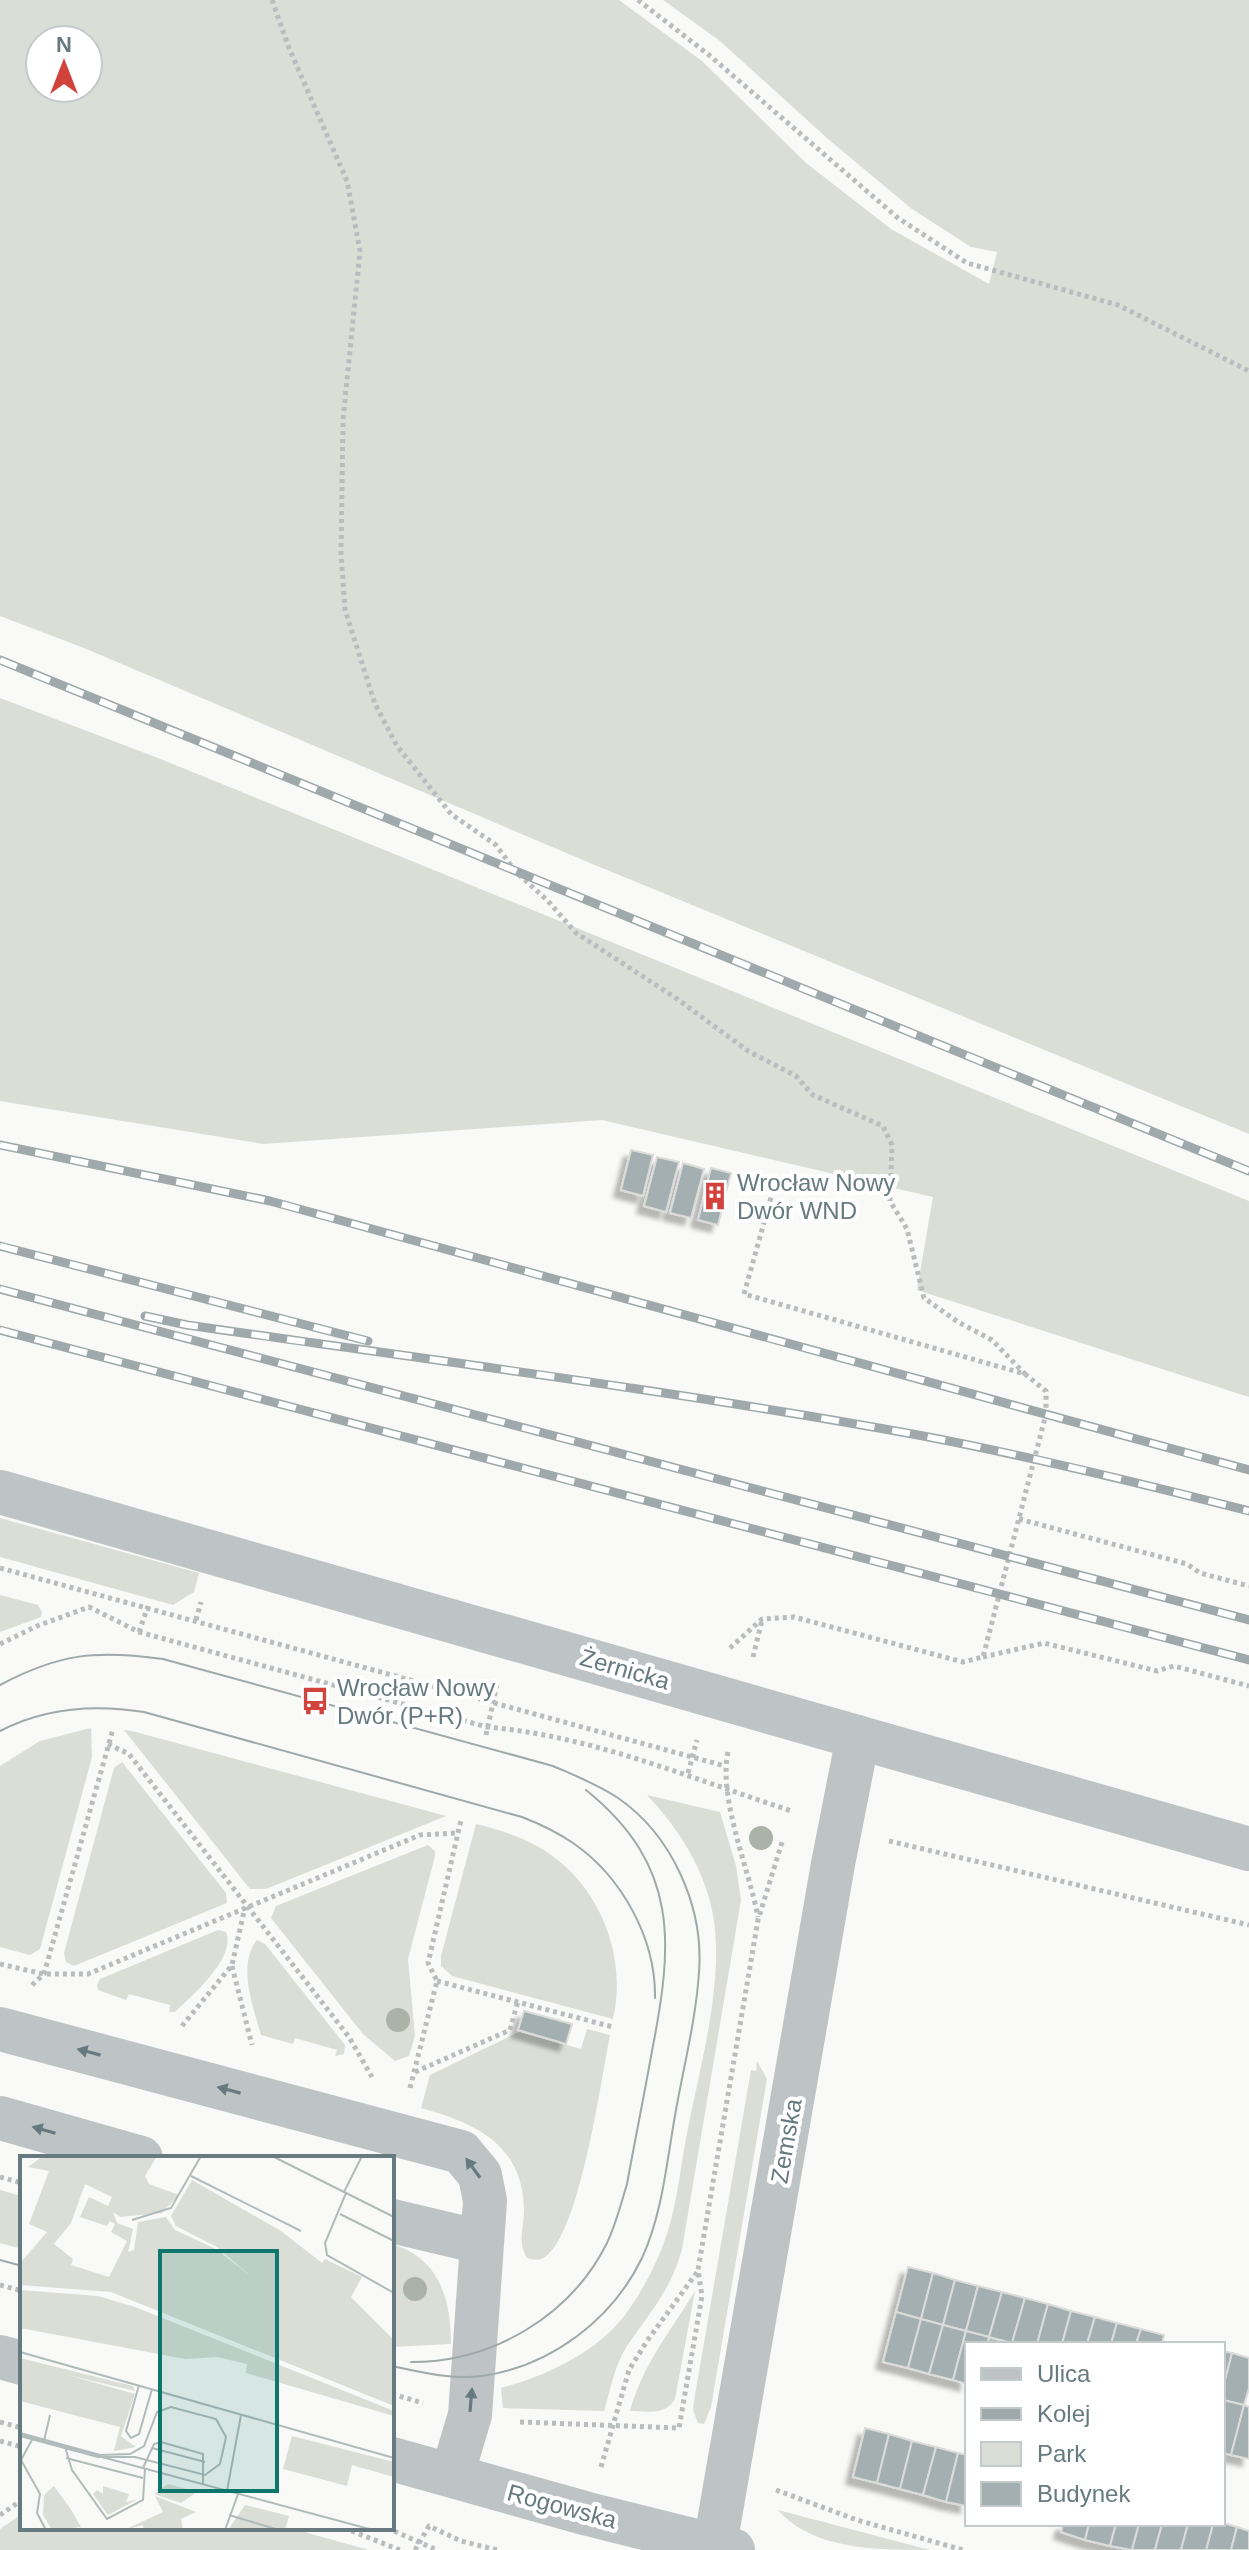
<svg xmlns="http://www.w3.org/2000/svg" width="1249" height="2550" font-family="Helvetica,sans-serif">
  <style>
    .green { fill: #daded7; fill-rule: evenodd }
    .building { fill: #a4afb2; stroke: #dbdbd9; stroke-width: 2; filter: url(#shadow) }
    .lines { fill: none; stroke-linecap: round; stroke-linejoin: round }
    .path { stroke: #b9bdbf; stroke-width: 5; stroke-dasharray: 4 4; stroke-linecap: butt }
    .minor { stroke: #bec4c6; stroke-width: 44 }
    .tram { stroke: #9fa8ab; stroke-width: 2 }
    .rail-casing { stroke: #9fa8ab; stroke-width: 9 }
    .rail { stroke: #fff; stroke-width: 6; stroke-dasharray: 18; stroke-linecap: butt }
    .tree { fill: #abb2a7 }
    .oneway { fill: #667a7f }
    .labels { text-anchor: middle; dominant-baseline: central; stroke-width: 8; stroke-linejoin: round; paint-order: stroke }
    .poi-label { font-size: 24px; fill: #667a7f; stroke: #fff; text-anchor: start }
    .street-label { font-size: 24px; fill: #667a7f; stroke: #fff }
    .inset-road { fill: none; stroke: #b1bbbc; stroke-width: 2 }
    .view { fill: #0f766e; fill-opacity: 0.15; stroke: #0f766e; stroke-width: 4 }
    .inset-edge { fill: none; stroke: #667a7f; stroke-width: 4 }
  </style>
  <defs>
    <filter id="shadow"><feDropShadow dx="-7" dy="7" stdDeviation="2" flood-color="#0004"/></filter>
  </defs>
  <rect width="100%" height="100%" fill="#f9f9f7"/>
  <g class="green">
    <path d="M0,0h619l83,61 104,102 85,66 98,55 8,-32 -26,-5 -59,-38 -84,-70 -108,-98 -57,-41h586v1134l-659,-271 -506,-215 -84,-32zM40,40h48v48h-48z"/>
    <path d="M0,698l158,60 1091,443v196l-332,-107 16,-93 -331,-77 -339,24 -263,-43z"/>
    <path d="M0,1518l199,55 -5,19 -21,13 -173,-48z"/>
    <path d="M0,1595l38,10 4,7 -1,5 -41,15z"/>
    <path d="M91,1728l1,29 -52,192 -10,6 -30,-8v-181l40,-25z"/>
    <path d="M124,1730l8,1 314,85 -180,73h-16z"/>
    <path d="M122,1762l104,131 1,10 -153,63 -8,-4 -2,-9 50,-185z"/>
    <path d="M647,1795l73,17 16,54 5,34 -59,349c-11,41 -32,63 -55,97 -12,18 -17,45 -23,65l-101,-3 -2,-20c45,-12 95,-35 124,-73 18,-25 32,-51 42,-81 10,-30 13,-64 19,-95 13,-72 44,-171 23,-241 -11,-40 -35,-74 -62,-103z"/>
    <path d="M476,1824c18,4 36,10 53,18 65,30 100,108 84,177l-161,-43 -11,-10v-10z"/>
    <path d="M428,1845l7,6v5l-27,103 7,77 -6,20 -14,5 -32,-27 -92,-116 5,-12z"/>
    <path d="M218,1930l8,2c10,26 -33,63 -51,80h-6l1,-7 -41,-11 -3,6 -28,-10 -1,-5 3,-6z"/>
    <path d="M257,1940l8,4 80,101 -1,9 -9,2 2,-6 -42,-12 -2,6 -32,-9c-8,-29 -24,-70 -4,-95z"/>
    <path d="M587,2029l23,6c-9,45 -30,198 -65,222 -6,4 -11,3 -18,1 -10,-17 -3,-30 -3,-48 -1,-66 -49,-87 -103,-102l9,-33 89,-43 62,17z"/>
    <path d="M757,2061l10,18 -56,328 -7,17 -6,-1 -5,-13 2,-15 56,-325 5,1z"/>
    <path d="M0,2190l22,6v53l-22,-6z"/>
    <path d="M392,2244c47,14 59,55 59,100l-59,3z"/>
    <path d="M695,2291l-20,108c-10,17 -27,12 -45,12 13,-47 40,-79 65,-120z"/>
    <path d="M778,2510l152,40c-54,0 -117,0 -152,-40z"/>
    <path d="M22,2514v14h268l79,22h-369v-21z"/>
  </g>
  <g class="building">
    <path d="M631,1150l22,5 -10,41 -22,-6z"/>
    <path d="M657,1157l22,5 -13,50 -22,-6z"/>
    <path d="M683,1163l21,6 -13,49 -21,-5z"/>
    <path d="M711,1168l20,5 -13,52 -20,-5z"/>
    <path d="M524,2011l48,13 -6,20 -48,-14z"/>
    <path d="M908,2267l25,6 -12,46 -25,-7z"/>
    <path d="M933,2273l22,7 -12,45 -22,-6z"/>
    <path d="M955,2280l23,6 -12,45 -23,-6z"/>
    <path d="M978,2286l24,6 -13,45 -23,-6z"/>
    <path d="M1002,2292l23,6 -13,45 -23,-6z"/>
    <path d="M1025,2298l23,6 -11,40 -25,-1z"/>
    <path d="M1048,2304l23,7 -9,33h-25z"/>
    <path d="M1071,2311l24,6 -8,27h-25z"/>
    <path d="M896,2312l25,7 -13,49 -25,-6z"/>
    <path d="M1095,2317l22,6 -6,21h-24z"/>
    <path d="M921,2319l22,6 -14,49 -21,-6z"/>
    <path d="M1117,2323l24,6 -5,15h-25z"/>
    <path d="M943,2325l23,6 -13,49 -24,-6z"/>
    <path d="M1141,2329l23,6 -2,9h-26z"/>
    <path d="M966,2331l23,6 -2,7h-20v40l-14,-4z"/>
    <path d="M1223,2351l9,2 -9,35z"/>
    <path d="M1232,2353l17,5v30l-5,17 -21,-5v-12z"/>
    <path d="M1223,2400l21,5 -13,50 -8,-2z"/>
    <path d="M1244,2405l5,2v52l-18,-4z"/>
    <path d="M865,2428l24,6 -12,49 -24,-6z"/>
    <path d="M889,2434l23,7 -12,48 -23,-6z"/>
    <path d="M912,2441l24,6 -13,48 -23,-6z"/>
    <path d="M936,2447l22,6 -12,49 -23,-7z"/>
    <path d="M958,2453l9,2v51l-21,-4z"/>
    <path d="M1223,2523l14,4 -6,23h-25l7,-26z"/>
    <path d="M1063,2524h26l-4,16 -24,-8z"/>
    <path d="M1089,2524h27l-6,22 -25,-6z"/>
    <path d="M1116,2524h23l-7,26 -22,-4z"/>
    <path d="M1139,2524h23l-7,26h-23z"/>
    <path d="M1162,2524h26l-7,26h-26z"/>
    <path d="M1188,2524h25l-7,26h-25z"/>
    <path d="M1237,2527l12,4v19h-18z"/>
  </g>
  <g class="lines">
    <g class="path">
      <path d="M272,0l17,48 58,133 13,70 -17,169 -2,133 4,57 30,94 22,42 54,68 45,31 19,26 33,30 28,32 100,65 72,53 48,25 17,19 70,31 9,19 -2,56 17,28 17,69 34,24 34,18 33,34"/>
      <path d="M638,0l71,55 189,163 69,45 151,42 131,66"/>
      <path d="M1019,1519l168,45 13,9 49,13"/>
      <path d="M0,1568l725,198"/>
      <path d="M196,1620l5,-18"/>
      <path d="M139,1632l9,-26"/>
      <path d="M0,1644l37,-18 52,-19 50,25 348,95c106,9 205,52 305,84"/>
      <path d="M730,1648l32,-29 32,-2 169,45 20,-5 63,-243v-23l-21,-17 -281,-80 28,-100"/>
      <path d="M753,1657l9,-37"/>
      <path d="M983,1657l61,-14 113,28 17,-5 75,20"/>
      <path d="M486,1735l11,-51"/>
      <path d="M108,1744l21,10 220,283 23,40"/>
      <path d="M728,1752c-10,46 21,117 30,165"/>
      <path d="M688,1773l9,-33"/>
      <path d="M889,1841l360,84"/>
      <path d="M0,1964l44,10h44l332,-139 37,-2"/>
      <path d="M232,1966l20,79"/>
      <path d="M437,1981l176,46"/>
      <path d="M32,1985l12,-11 69,-245"/>
      <path d="M182,2026l50,-61 13,-58"/>
      <path d="M415,2072l95,-42 8,-29"/>
      <path d="M410,2088l27,-107 -9,-18 33,-143"/>
      <path d="M0,2177l22,6"/>
      <path d="M0,2285l22,6"/>
      <path d="M392,2394l31,9"/>
      <path d="M0,2422l22,6"/>
      <path d="M520,2422l159,6 23,-132 -4,-26 60,-350 25,-81"/>
      <path d="M0,2441l22,6"/>
      <path d="M601,2467l28,-97 18,-29 51,-70"/>
      <path d="M776,2490l81,30 106,30"/>
      <path d="M0,2515l22,-15"/>
      <path d="M344,2528l56,22"/>
      <path d="M387,2528l50,22"/>
      <path d="M415,2550l14,-24 32,15 36,9"/>
    </g>
    <g class="minor">
      <path d="M0,1492l1249,357"/>
      <path d="M0,2029l461,123 19,23 5,26 -15,214 -18,60"/>
      <path d="M0,2118l141,40"/>
      <path d="M392,2221l89,21"/>
      <path d="M0,2357l22,6"/>
      <path d="M392,2459l196,55 145,36"/>
      <path d="M715,2545l118,-681 25,-127"/>
    </g>
    <g class="tram">
      <path d="M0,1685c60,-32 97,-35 163,-26l390,107c23,10 44,18 65,32 54,37 86,109 81,174 -3,47 -15,93 -23,138 -9,48 -13,103 -34,148 -30,62 -91,108 -160,118 -30,4 -61,-4 -90,-10"/>
      <path d="M0,1731c46,-24 94,-27 144,-19l378,105c18,7 35,15 51,26 48,33 83,95 82,155"/>
      <path d="M0,2260l22,6"/>
      <path d="M411,2362c81,0 159,-45 196,-119 9,-19 14,-39 20,-59 8,-44 17,-88 25,-133 21,-107 28,-185 -66,-261"/>
    </g>
    <defs>
      <g id="rail">
        <path d="M0,660l1249,511"/>
        <path d="M0,1145l270,56 979,269"/>
        <path d="M0,1246l368,95"/>
        <path d="M0,1289l1249,331"/>
        <path d="M145,1316l42,9c244,35 489,66 731,110 111,21 222,48 331,76"/>
        <path d="M0,1330l1249,330"/>
      </g>
    </defs>
    <use href="#rail" class="rail-casing"/>
    <use href="#rail" class="rail"/>
  </g>
  <g class="tree">
    <circle cx="761" cy="1838" r="12"/>
    <circle cx="398" cy="2020" r="12"/>
    <circle cx="415" cy="2289" r="12"/>
  </g>
  <defs><path id="oneway-solid" d="M-6-.8H1V-3.2L6.5 0L1 3.2V.8H-6Z" transform="scale(2)"/></defs>
  <g class="oneway">
    <use href="#oneway-solid" transform="translate(89 2052) rotate(-165)"/>
    <use href="#oneway-solid" transform="translate(229 2090) rotate(-165)"/>
    <use href="#oneway-solid" transform="translate(44 2130) rotate(-164)"/>
    <use href="#oneway-solid" transform="translate(473 2168) rotate(-126)"/>
    <use href="#oneway-solid" transform="translate(471 2400) rotate(-85)"/>
  </g>
  <defs>
    <symbol id="building-bare" viewBox="-9 -9 18 18"><path d="M-4-6H4V6H1V3H-1V6H-4ZM-2.5-4.3h1.7v1.8h-1.7ZM.8-4.3h1.7v1.8H.8ZM-2.5-1h1.7V.8h-1.7ZM.8-1h1.7V.8H.8Z" fill="#d3433d" stroke="#fff" stroke-width="2.5" paint-order="stroke"/></symbol>
    <symbol id="bus-bare" viewBox="-9 -9 18 18"><path d="M-5-6H5V4H4V6H2V4H-2V6H-4V4H-5ZM-3.5-4V0h7V-4ZM-3.5 1.2v1.5H-2V1.2ZM2 1.2v1.5H3.5V1.2Z" fill="#d3433d" stroke="#fff" stroke-width="2.5" paint-order="stroke"/></symbol>
  </defs>
  <g fill-rule="evenodd">
    <use href="#building-bare" x="695" y="1176" width="40" height="40"/>
    <use href="#bus-bare" x="295" y="1681" width="40" height="40"/>
  </g>
  <g class="labels">
    <g class="poi-label">
      <text x="737" y="1182">Wrocław Nowy<tspan x="737" dy="28">Dwór WND</tspan></text>
      <text x="337" y="1687">Wrocław Nowy<tspan x="337" dy="28">Dwór (P+R)</tspan></text>
    </g>
    <g class="street-label">
      <text transform="translate(625 1669) rotate(16)">Żernicka</text>
      <text transform="translate(786 2141) rotate(-80)">Zemska</text>
      <text transform="translate(562 2506) rotate(15)">Rogowska</text>
    </g>
  </g>
  <g transform="translate(20 2156)">
    <rect width="374" height="374" fill="#f9f9f7"/>
    <path d="M23,0h114l-12,20 4,8 30,11 -17,18 -42,4 -7,-5 4,11 16,6 -5,23 6,-2 4,-28 28,-5 9,13 41,19 37,29 -36,-31 -41,-21 -5,-10 21,-36 89,51 41,32 3,-4 37,18 -11,20 43,43v66l-283,-114 -91,-7 1,-23 26,-30 -18,-8 20,-53 -21,-4zM65,28l27,13 -4,9 -19,-9 -9,20 27,9 3,-5 5,3 -4,8 16,9 -18,36 -38,-12 2,-6 -19,-15 17,-21zM0,134l78,6 37,11 259,104v5l-148,-43 1,-9 -30,-7 -32,2 -165,-31zM0,202l113,28 2,5 -67,-16 67,19 -14,42 15,11 -22,4 6,-24 -100,-26zM272,280l102,26v15l-42,-12 -5,21 -64,-17zM148,328l29,8 -16,11 -27,-9zM34,330l16,22 11,19 -29,3 -9,-15 1,-20zM83,330l26,8 -3,8 12,-3 -30,16 -15,-21 4,-4 6,4zM135,340l41,16 -15,7 2,11h-39l-1,-5 -19,5 39,-18zM225,349l44,11 -4,14h-57z" fill="#daded7" fill-rule="evenodd"/>
    <path class="inset-road" d="M252,0l122,61M171,20l110,55M324,36l18,-36M326,37l-21,50 2,12 67,38M320,58l54,27M112,64l39,-12 30,-52M0,196l374,106M119,229l-13,46 5,7 8,-4 13,-45M0,277l80,22 30,-1 14,-8 13,-34 14,-5 45,12 10,18 -6,27 -15,11 -70,-18h-37l-78,-21M0,279l353,95M13,282l-12,22 19,34 -3,19 9,17M24,285l6,-26M45,291l7,23 35,49 36,-19 2,-31M132,292l53,14M46,302l77,20M123,312l11,-24 7,-2 42,12v30M207,335l14,-76M209,359l50,15M205,374l13,-36"/>
    <path class="view" d="M140,95h117v240h-117z"/>
    <rect width="374" height="374" class="inset-edge"/>
  </g>
  <rect x="965" y="2342" width="260" height="184" fill="#ffffff" stroke="#c2cacc" stroke-width="2"/>
  <rect x="981" y="2368" width="40" height="12" fill="#bec4c6" stroke="#c2cacc" stroke-width="2"/>
  <text x="1037" y="2382" font-size="24" fill="#667a7f">Ulica</text>
  <rect x="981" y="2408" width="40" height="12" fill="#9fa8ab" stroke="#c2cacc" stroke-width="2"/>
  <text x="1037" y="2422" font-size="24" fill="#667a7f">Kolej</text>
  <rect x="981" y="2442" width="40" height="24" fill="#daded7" stroke="#c2cacc" stroke-width="2"/>
  <text x="1037" y="2462" font-size="24" fill="#667a7f">Park</text>
  <rect x="981" y="2482" width="40" height="24" fill="#a4afb2" stroke="#c2cacc" stroke-width="2"/>
  <text x="1037" y="2502" font-size="24" fill="#667a7f">Budynek</text>
  <g transform="translate(64 64)"><circle r="38" fill="#ffffff" stroke="#c2cacc" stroke-width="2"/>
  <path d="M0-6L14 30L0 20L-14 30Z" fill="#d3433d"/>
  <text y="-12" font-size="22" font-weight="bold" text-anchor="middle" fill="#667a7f">N</text>
  </g>
</svg>
